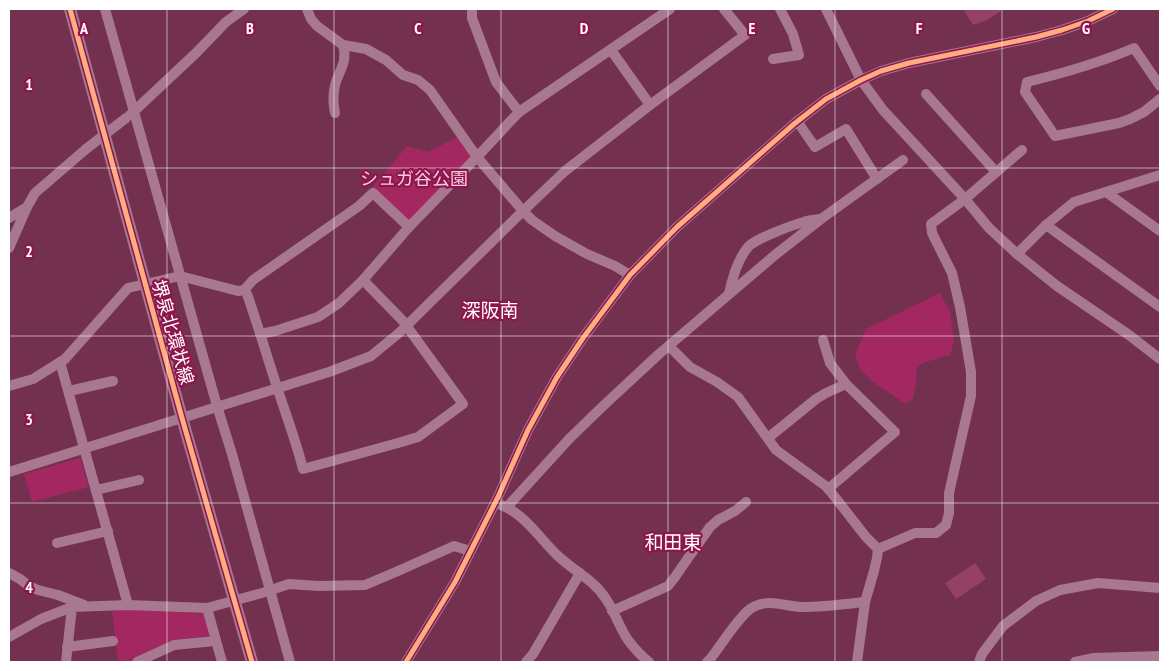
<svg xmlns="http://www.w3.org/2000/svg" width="1169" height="671" font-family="'PT Sans Narrow','Noto Sans JP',sans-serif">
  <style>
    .green { fill: #a32760 }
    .water { fill: #954066 }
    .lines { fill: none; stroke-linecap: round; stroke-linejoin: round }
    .minor { stroke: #a7788f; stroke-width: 10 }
    .major { stroke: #a5788c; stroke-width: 12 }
    .minor-bridge { stroke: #a7788f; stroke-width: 10 }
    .cycleway-casing { stroke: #8e164c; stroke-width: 8 }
    .cycleway { stroke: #ffac80; stroke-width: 5 }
    .grid { fill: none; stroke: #fff; stroke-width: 1; stroke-opacity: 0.55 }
    .labels { text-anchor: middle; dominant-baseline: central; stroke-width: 4.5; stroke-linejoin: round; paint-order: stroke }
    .park-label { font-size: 18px; fill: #fbc8e0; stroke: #8e164c }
    .street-label { font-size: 18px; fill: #fff; stroke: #8e164c }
    .neighbourhood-label { font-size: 19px; fill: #fff; stroke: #8e164c }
    .grid-label { font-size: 16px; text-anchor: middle; font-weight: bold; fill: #fff; stroke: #8e164c; stroke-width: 4.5; stroke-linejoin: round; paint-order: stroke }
  </style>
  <rect width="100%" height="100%" fill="#73314f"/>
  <g class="green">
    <path d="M459,136l11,16v7l-62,63 -36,-34 35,-42 21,6z"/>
    <path d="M940,293l10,19 4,29 -4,14 -24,7 -9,4 -1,19 -3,13 -7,6 -33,-22 -13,-13 -5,-14 11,-26z"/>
    <path d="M80,458l9,29 -57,15 -8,-28z"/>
    <path d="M128,608l75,6 3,2 5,17 -2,3 -35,4 -50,22h-6l-6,-51z"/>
  </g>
  <g class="water">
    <path d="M963,9h41l-17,11 -14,5z"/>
    <path d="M975,563l11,16 -30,20 -11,-16z"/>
  </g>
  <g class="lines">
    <g class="minor">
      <path d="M105,9l112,397 15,48 58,208"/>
      <path d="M307,9l4,10 6,7 26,19 23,4 20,11 17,15 15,5 12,10 47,67 46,54 9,9 23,16 32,18 28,12 15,9"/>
      <path d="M472,9v9l24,64 23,30"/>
      <path d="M826,9l35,71 22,30 82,89 24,29 28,26 40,32 72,49 31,24"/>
      <path d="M611,50l39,55"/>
      <path d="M773,59l26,-4 -6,-21 -13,-25"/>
      <path d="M1160,86l-26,-38c-35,15 -70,25 -107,34l-2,10 30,44 64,-13 11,-4 14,-7 16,-13"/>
      <path d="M926,94l70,78"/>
      <path d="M335,113c-2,-9 -2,-19 0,-28 4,-15 13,-22 8,-40"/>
      <path d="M130,115l66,-62 30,-31 18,-13"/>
      <path d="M797,121l18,26 31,-18 31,50"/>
      <path d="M1106,192l54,39"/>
      <path d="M9,218l18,-11"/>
      <path d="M1046,225l114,82"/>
      <path d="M9,248l18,-41 8,-14 51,-44"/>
      <path d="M1017,254l29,-29 28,-23 86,-27"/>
      <path d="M244,290l3,4c11,31 20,63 30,93 9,28 19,54 26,82l95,-26 20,-6 45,-33 -60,-83 -40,-41"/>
      <path d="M729,294c3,-15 9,-35 19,-47 7,-8 44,-22 56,-25 5,-2 11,-2 16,-3"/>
      <path d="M260,334l15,-3 43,-14 21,-14 24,-23 46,-53 68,-70 42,-45 151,-103"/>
      <path d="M823,340l7,23 16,21 49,48 -67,57"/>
      <path d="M669,346l21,21 27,15 21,15 38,53 51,37 39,50 12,12 -1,9 -3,13 -9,31 -8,60"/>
      <path d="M60,362l68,243"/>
      <path d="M9,386l24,-7 32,-20 63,-71 52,-12 58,15 6,-1 9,-10 106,-74 14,-13 36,34"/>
      <path d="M69,391l44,-10"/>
      <path d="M768,438l48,-39 10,-6 20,-9"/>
      <path d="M9,472l320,-100 42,-16 28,-23 124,-122 42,-40 85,-66 95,-70 -21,-26"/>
      <path d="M96,490l43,-10"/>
      <path d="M501,505c24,9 39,34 57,51 16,15 36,24 48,43 9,13 13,28 22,41 6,8 13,16 21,22"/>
      <path d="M507,507l62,-68 33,-32 57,-53 116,-99 46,-36 82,-59"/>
      <path d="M57,543l51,-12"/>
      <path d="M878,549l37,-16h21l10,-8 3,-12v-20l22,-97v-24l-11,-65 -8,-34 -20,-40 -1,-9 34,-25 57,-49"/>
      <path d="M9,573l11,6 9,7 9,4 20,5 26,10"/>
      <path d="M265,592l24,-8 30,2 46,-1 33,-14 56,-25 16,5"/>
      <path d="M612,611l56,-25 7,-9 11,-16 24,-34 8,-7 17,-9 11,-9"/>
      <path d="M9,637l32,-18 31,-12"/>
      <path d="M67,647l46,-6"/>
      <path d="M66,662l6,-55 56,-2 79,3 15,54"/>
      <path d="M137,662l37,-17 41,-4"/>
      <path d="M406,662l49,-80 43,-85 30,-67 29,-53 26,-39 47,-63 47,-48 117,-103 32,-25 35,-19 20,-9 28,-8 127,-26 26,-7 26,-9 25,-12"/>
      <path d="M526,662l7,-8 47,-81"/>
      <path d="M707,662l4,-4c11,-14 26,-39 39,-49 17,-12 35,-2 53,-2 21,0 42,-3 62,-5"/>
      <path d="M979,662l3,-8 21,-28 33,-25 24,-11 38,-7 62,5"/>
      <path d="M1075,662l19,-4 66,-2"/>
    </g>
    <path class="major" d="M70,9l112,409 70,244"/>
    <g class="minor-bridge">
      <path d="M86,149l40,-31"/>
      <path d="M207,608l55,-15"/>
    </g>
    <defs>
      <g id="cycleway">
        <path d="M70,9l112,409 70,244"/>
        <path d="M406,662l49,-80 43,-85 30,-67 29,-53 26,-39 47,-63 47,-48 117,-103 32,-25 35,-19 20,-9 28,-8 127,-26 26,-7 26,-9 25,-12"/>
      </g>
    </defs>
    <use href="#cycleway" class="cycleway-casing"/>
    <use href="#cycleway" class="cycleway"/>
  </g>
  <path class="grid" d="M167,9v653M334,9v653M501,9v653M668,9v653M835,9v653M1002,9v653M9,168h1151M9,336h1151M9,503h1151"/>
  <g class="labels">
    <g class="park-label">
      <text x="414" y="178">シュガ谷公園</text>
    </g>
    <g class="street-label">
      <text transform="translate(173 332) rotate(74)">堺泉北環状線</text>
    </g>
    <g class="neighbourhood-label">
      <text x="490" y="310">深阪南</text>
      <text x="673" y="542">和田東</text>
    </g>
  </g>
  <g class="grid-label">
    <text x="84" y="34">A</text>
    <text x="250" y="34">B</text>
    <text x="418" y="34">C</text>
    <text x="584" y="34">D</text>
    <text x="752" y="34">E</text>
    <text x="919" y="34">F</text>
    <text x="1086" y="34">G</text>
    <text x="29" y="90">1</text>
    <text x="29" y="257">2</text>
    <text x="29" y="425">3</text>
    <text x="29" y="593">4</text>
  </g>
  <rect width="1169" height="671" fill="none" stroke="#ffffff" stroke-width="20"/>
</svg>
